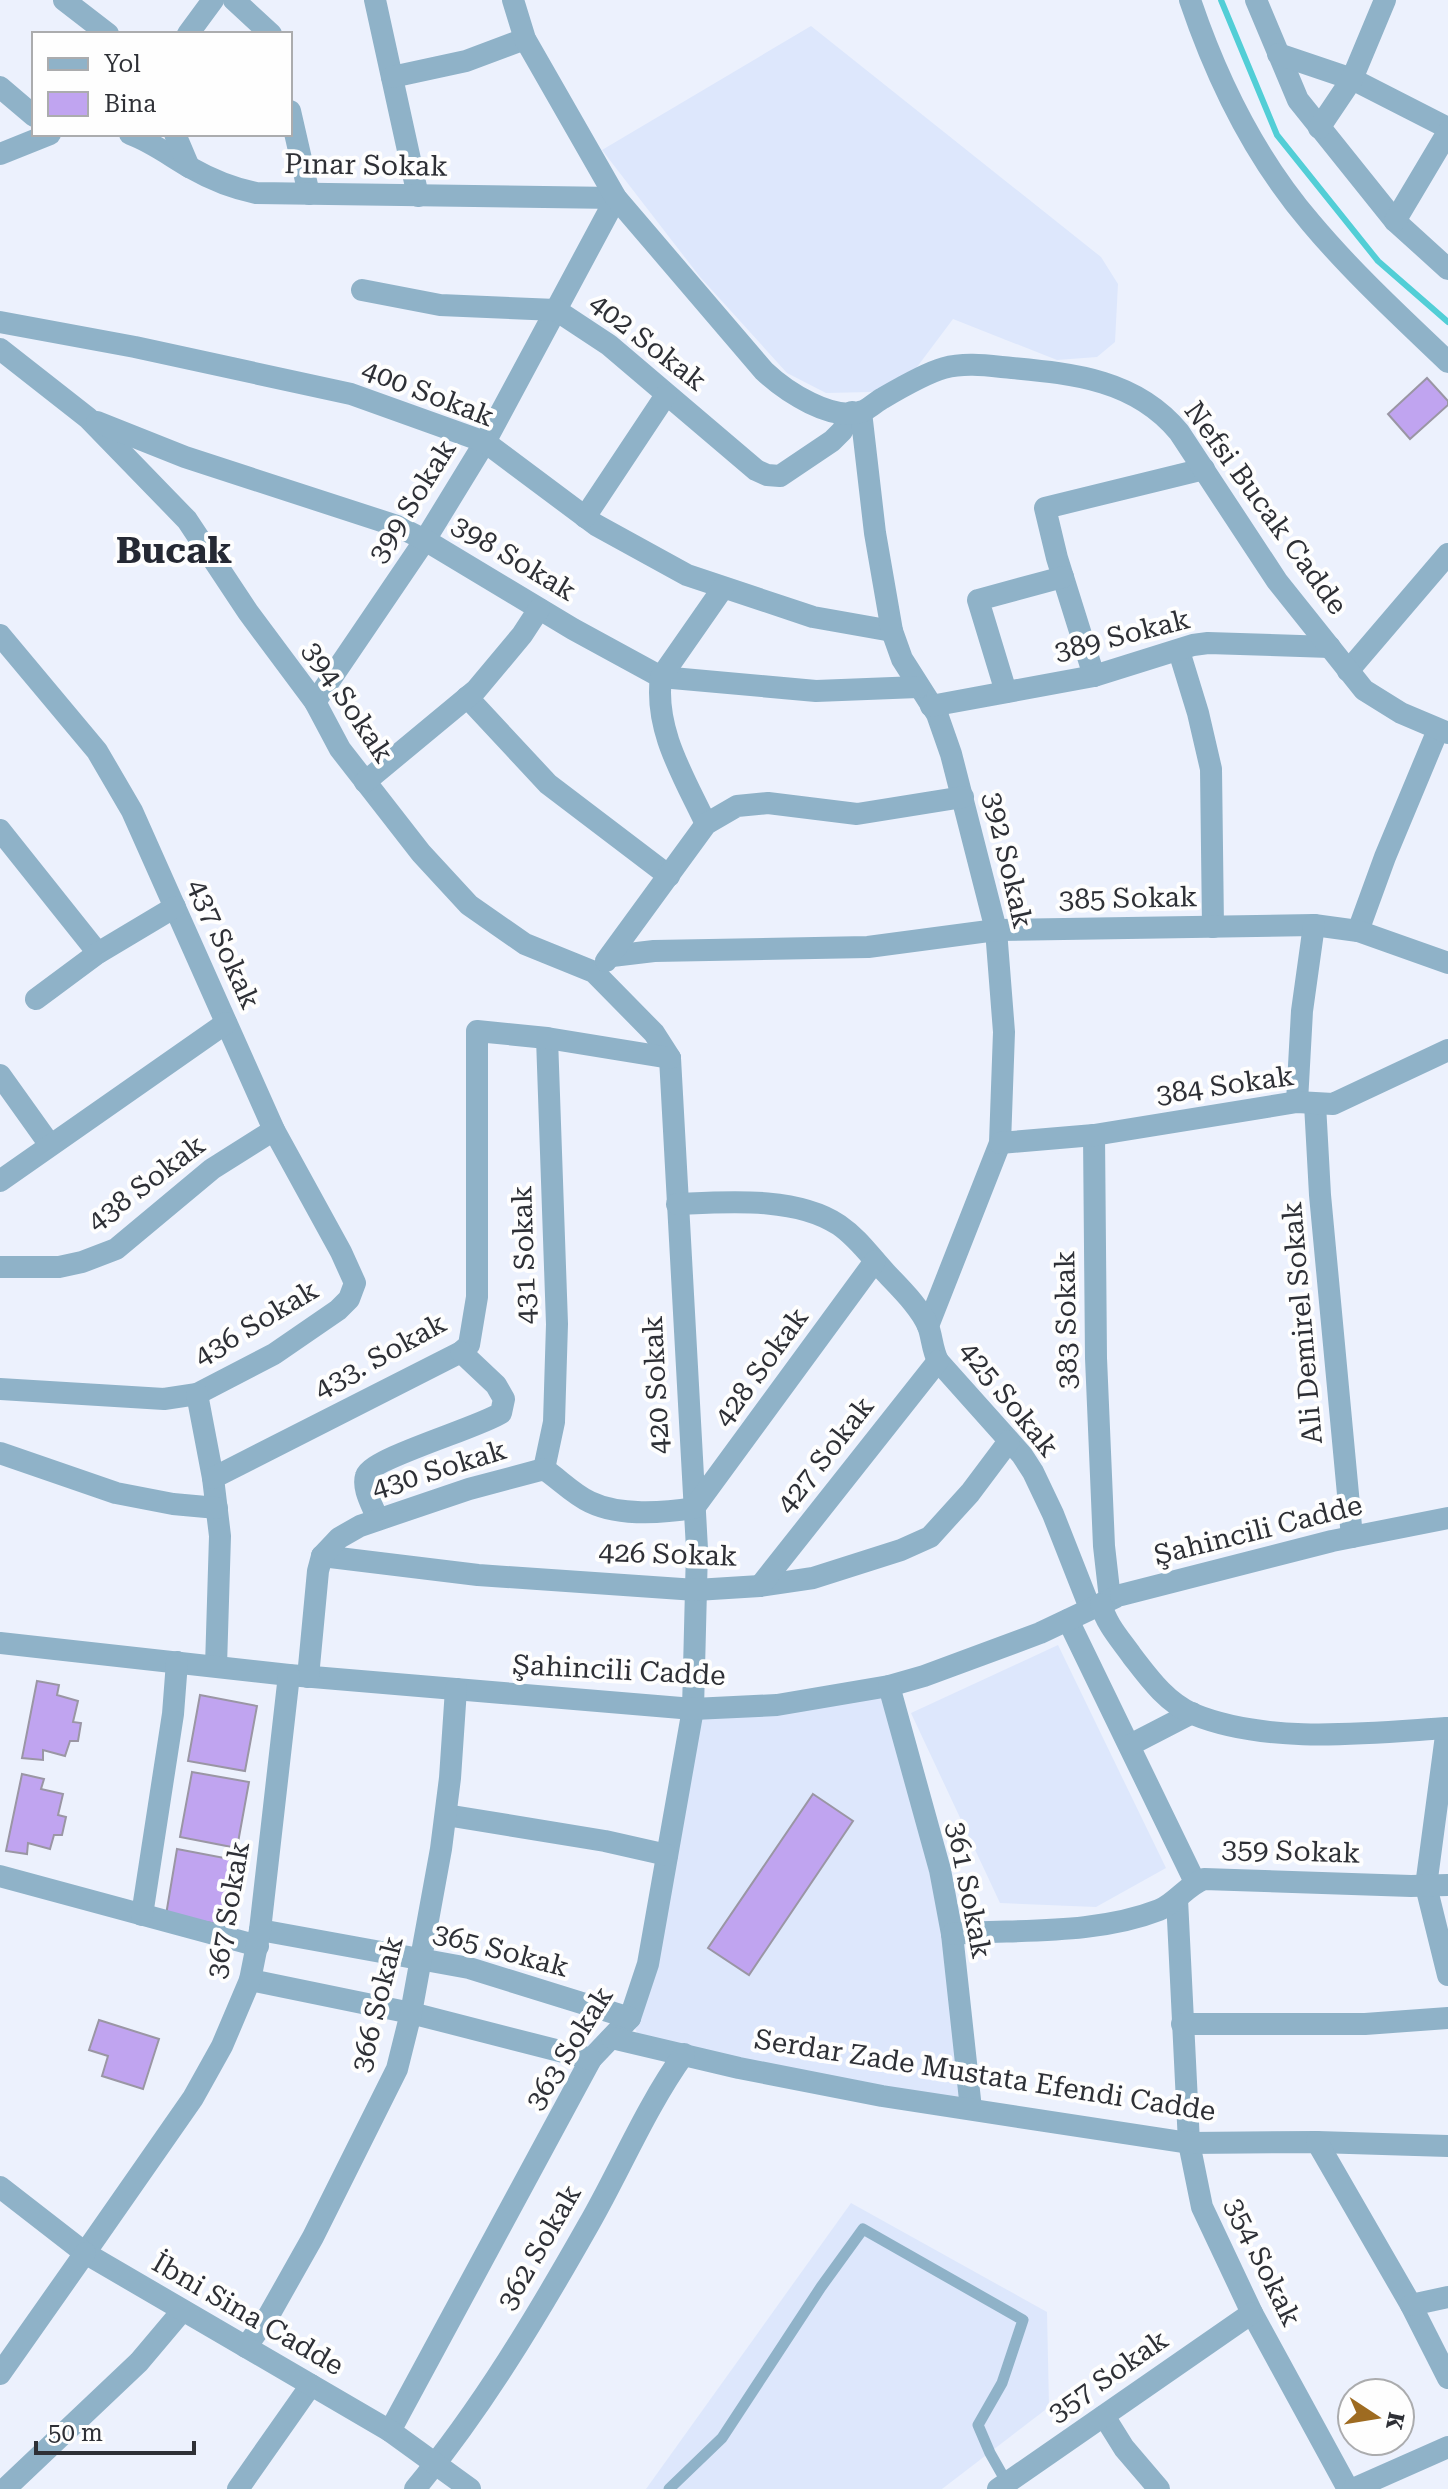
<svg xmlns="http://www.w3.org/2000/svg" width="1448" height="2489" font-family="'Roboto Serif',serif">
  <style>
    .built { fill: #dde7fc }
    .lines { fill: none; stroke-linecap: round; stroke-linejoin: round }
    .stream { stroke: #52ced6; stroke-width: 6 }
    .building { fill: #c0a4f0; stroke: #9a96a4; stroke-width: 2 }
    .service { stroke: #8fb2c8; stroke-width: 11 }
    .minor { stroke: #8fb2c8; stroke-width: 22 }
    .tertiary { stroke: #8fb2c8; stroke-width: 22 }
    .labels { text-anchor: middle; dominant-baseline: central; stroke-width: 8; stroke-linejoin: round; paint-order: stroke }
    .street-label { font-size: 28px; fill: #2e3036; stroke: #fefefe }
    .district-label { font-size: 36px; font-weight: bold; fill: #252934; stroke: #fefefe }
  </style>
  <rect width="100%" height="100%" fill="#ecf1fd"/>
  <g class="built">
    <path d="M811,26l290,231 17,27 -3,58 -18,15 -40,3 -104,-41 -45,60 -37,13 -45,1 -39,-20 -87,-96 -98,-127z"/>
    <path d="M1058,1645l108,223 -70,39 -96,-4 -89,-190z"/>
    <path d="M889,1686l63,248 19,175 -328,-64 -13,-27 63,-309z"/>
    <path d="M851,2203l196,109 2,95 -107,82h-296z"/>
  </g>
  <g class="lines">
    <path class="stream" d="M1221,0l56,135 101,126 70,61"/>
  </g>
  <g class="building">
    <path d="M1427,378l21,23v4l-38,34 -22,-25z"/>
    <path d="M37,1681l22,4 -2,10 21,6 -5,21 8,1 -3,18h-8l-5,15 -22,-6v10l-21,-2z"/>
    <path d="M200,1695l57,11 -12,65 -57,-10z"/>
    <path d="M192,1772l57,10 -12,66 -57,-11z"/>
    <path d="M22,1774l22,5 -3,10 22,5 -5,21 8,2 -4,18h-8l-4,14 -22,-6 -1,11 -21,-3z"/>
    <path d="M813,1794l40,27 -104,154 -41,-27z"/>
    <path d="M177,1849l58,11 -12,65 -57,-10z"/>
    <path d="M99,2020l60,19 -16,50 -41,-13 6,-20 -19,-6z"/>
  </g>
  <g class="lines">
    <path class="service" d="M669,2489l53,-51 99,-151 42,-58 160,91 -21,63 -24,42 12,28 17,30"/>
    <g class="minor">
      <path d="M64,0l44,34"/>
      <path d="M234,0l37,34"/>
      <path d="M375,0l43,196"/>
      <path d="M1190,0c27,80 66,159 121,223 42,50 90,94 137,139"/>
      <path d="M1256,0l42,100 97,121 53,48"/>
      <path d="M188,34l25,-34"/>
      <path d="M1278,54l74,25 96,49"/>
      <path d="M392,77l74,-16 59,-22"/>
      <path d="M0,87l34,29"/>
      <path d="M290,111l19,83"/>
      <path d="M1319,128l33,-49 33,-79"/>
      <path d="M130,134c22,8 40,22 61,34 21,12 41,20 65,25l360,5 -131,244 -60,98 -110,162"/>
      <path d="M175,134l14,33"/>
      <path d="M0,154l50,-20"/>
      <path d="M1395,221l53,-89"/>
      <path d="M362,290l78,15 116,5 53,35 147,125 11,5 13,1 52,-35 10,-10 10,-19"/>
      <path d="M0,322l135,25 216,47 134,48 111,83 91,50 126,42 79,14"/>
      <path d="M0,349l88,69 99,102 61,92 67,90 25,47 81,104 48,52 56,39 69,28 60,61 16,25 27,491 -4,160 -45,255 -18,54 -39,41 -201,372"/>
      <path d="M861,412l14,121 17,98 10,28 35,55 14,40 45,176 8,102 -4,111 -72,183"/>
      <path d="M97,422l88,35 212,69 28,14 148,89 88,48 155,14 102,-4"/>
      <path d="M585,517l81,-122"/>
      <path d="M0,635l97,116 35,60 142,319 67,122 14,31 -6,16 -11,11 -64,44 -77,40 -33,5 -164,-10"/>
      <path d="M1179,651l19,62 13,56 2,158"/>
      <path d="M1348,671l100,-117"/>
      <path d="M1094,676l-37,-118 -12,-50 159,-39"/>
      <path d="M1006,692l-28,-92 85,-23"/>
      <path d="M467,697l81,87 121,92"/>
      <path d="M931,706l163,-30 99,-31 15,-2 122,4"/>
      <path d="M365,782l111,-92 46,-55 17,-26"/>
      <path d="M706,824c-22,-47 -52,-94 -45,-147l62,-89"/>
      <path d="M0,830l98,123"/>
      <path d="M1358,931l27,-74 53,-127"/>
      <path d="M612,956l42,-5 214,-4 128,-17 318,-5 44,6 90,32"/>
      <path d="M606,961l100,-137 31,-18 31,-3 89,11 106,-17"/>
      <path d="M36,999l62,-46 77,-46"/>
      <path d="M0,1075l50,70"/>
      <path d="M1297,1102l5,-91 12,-86"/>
      <path d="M1315,1104l5,91 32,342"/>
      <path d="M1094,1135l2,223 8,188 6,53"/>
      <path d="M1000,1143l94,-8 203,-33 36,2 115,-54"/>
      <path d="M0,1181l226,-158"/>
      <path d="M677,1204c49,-2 119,-8 162,21 19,13 32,32 47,48 14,15 34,34 42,53 4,10 4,23 10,35l84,94 11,17 20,42 37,94"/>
      <path d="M0,1267h59l23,-5 34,-13 96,-80 62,-39"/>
      <path d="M197,1394l16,84 7,58 -4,130"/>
      <path d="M0,1453l116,40 57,11 44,4"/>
      <path d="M544,1469l10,-47 3,-98 -10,-286"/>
      <path d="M213,1478l248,-126 8,-7 8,-48v-266l70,7 123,20"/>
      <path d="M377,1518c-4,-12 -15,-29 -11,-42 5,-18 112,-48 135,-63l3,-14 -8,-14 -35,-33"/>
      <path d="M322,1556l156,19 218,15 64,-4 53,-8 88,-28 29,-13 40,-44 39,-52"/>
      <path d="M760,1586l178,-225"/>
      <path d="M1068,1620l127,262"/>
      <path d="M0,1643l289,32 404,34 84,-4 112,-19 35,-10 116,-43 76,-36"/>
      <path d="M308,1677l10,-106 4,-15 17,-18 21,-12 109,-37 75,-20c15,10 29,25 46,33 29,14 73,11 104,6l181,-247"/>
      <path d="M889,1686l51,184 12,64 19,175"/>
      <path d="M1447,1728l-21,158 22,89"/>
      <path d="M1130,1745l62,-32"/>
      <path d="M446,1815l159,26 62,14"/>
      <path d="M0,1876l258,70"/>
      <path d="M1177,1899l12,244 13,64 50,106 96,176"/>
      <path d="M142,1915l31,-201 4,-52"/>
      <path d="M260,1930l209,38 161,50"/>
      <path d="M952,1934c67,-5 143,1 207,-24 17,-7 27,-24 45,-31l207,7 37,-1"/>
      <path d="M250,1980l161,33 180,46"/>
      <path d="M1182,2024h183l83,-6"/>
      <path d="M612,2038l127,30 143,28 307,47 128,-1 131,4"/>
      <path d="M1317,2142l94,163 37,73"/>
      <path d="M85,2253l108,-155 29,-52 28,-66 10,-50 29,-255"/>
      <path d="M1411,2305l37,-8"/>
      <path d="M246,2347l23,-32 44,-78 84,-168 14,-56 30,-164 9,-71 6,-89"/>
      <path d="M1104,2416l20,32 35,41"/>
      <path d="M5,2489l134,-127 43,-51"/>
      <path d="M238,2489l73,-104"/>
      <path d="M415,2489c67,-81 122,-173 174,-265 32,-56 57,-117 95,-170"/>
      <path d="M998,2489l254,-176"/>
      <path d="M1353,2489l95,-42"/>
    </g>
    <g class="tertiary">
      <path d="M513,0l12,39 91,159 148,173c21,20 69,52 99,40 7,-3 14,-10 20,-13 17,-10 43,-25 61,-30 22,-6 46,-2 68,0 63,6 124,12 167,64l98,149 87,109 37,23 47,20"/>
      <path d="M1121,1595l211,-54 116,-23"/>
      <path d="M1101,1604c5,20 19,35 31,52 17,22 34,46 61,58 76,31 175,19 255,14"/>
      <path d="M0,2187l85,66 305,178 80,58"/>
      <path d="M0,2374l85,-121"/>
    </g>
  </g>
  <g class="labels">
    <g class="street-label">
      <text transform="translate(366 165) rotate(1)">Pınar Sokak</text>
      <text transform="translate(648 342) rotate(38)">402 Sokak</text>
      <text transform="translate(428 393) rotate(21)">400 Sokak</text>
      <text transform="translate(412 501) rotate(-58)">399 Sokak</text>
      <text transform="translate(1266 508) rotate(54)">Nefsi Bucak Cadde</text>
      <text transform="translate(514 558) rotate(31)">398 Sokak</text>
      <text transform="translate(1122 635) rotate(-14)">389 Sokak</text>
      <text transform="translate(348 702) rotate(56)">394 Sokak</text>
      <text transform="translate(1008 860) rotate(77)">392 Sokak</text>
      <text transform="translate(1128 898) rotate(-1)">385 Sokak</text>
      <text transform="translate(224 944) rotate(66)">437 Sokak</text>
      <text transform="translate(1225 1085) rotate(-8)">384 Sokak</text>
      <text transform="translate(146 1183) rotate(-37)">438 Sokak</text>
      <text transform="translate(524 1255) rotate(-92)">431 Sokak</text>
      <text transform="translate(1066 1320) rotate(-91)">383 Sokak</text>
      <text transform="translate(256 1323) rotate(-31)">436 Sokak</text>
      <text transform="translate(1302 1323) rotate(-95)">Ali Demirel Sokak</text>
      <text transform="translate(380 1356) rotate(-29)">433. Sokak</text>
      <text transform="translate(761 1367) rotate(-54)">428 Sokak</text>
      <text transform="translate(656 1385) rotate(-93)">420 Sokak</text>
      <text transform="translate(1009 1399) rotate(51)">425 Sokak</text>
      <text transform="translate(825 1455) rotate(-52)">427 Sokak</text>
      <text transform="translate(439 1469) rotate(-17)">430 Sokak</text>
      <text transform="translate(1258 1530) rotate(-14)">Şahincili Cadde</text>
      <text transform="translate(668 1554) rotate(2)">426 Sokak</text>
      <text transform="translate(619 1670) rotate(3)">Şahincili Cadde</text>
      <text transform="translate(1291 1851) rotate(2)">359 Sokak</text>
      <text transform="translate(969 1890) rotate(79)">361 Sokak</text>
      <text transform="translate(228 1910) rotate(-80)">367 Sokak</text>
      <text transform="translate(501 1950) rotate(15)">365 Sokak</text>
      <text transform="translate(377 2004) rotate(-76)">366 Sokak</text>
      <text transform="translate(569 2048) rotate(-58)">363 Sokak</text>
      <text transform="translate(985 2075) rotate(9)">Serdar Zade Mustata Efendi Cadde</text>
      <text transform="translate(539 2247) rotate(-60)">362 Sokak</text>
      <text transform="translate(1263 2262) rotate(64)">354 Sokak</text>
      <text transform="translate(248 2314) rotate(30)">İbni Sina Cadde</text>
      <text transform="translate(1108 2376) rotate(-35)">357 Sokak</text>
    </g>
    <g class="district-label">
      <text x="174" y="551">Bucak</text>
    </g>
  </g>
  <rect x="32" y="32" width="260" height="104" fill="#fefefe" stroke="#abacae" stroke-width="2"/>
  <rect x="48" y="58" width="40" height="12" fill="#8fb2c8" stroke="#abacae" stroke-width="2"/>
  <text x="104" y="72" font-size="24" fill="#2e3036">Yol</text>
  <rect x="48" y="92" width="40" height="24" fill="#c0a4f0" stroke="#abacae" stroke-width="2"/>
  <text x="104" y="112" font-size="24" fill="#2e3036">Bina</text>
  <g transform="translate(1376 2417) rotate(102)"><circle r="38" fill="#fefefe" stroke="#abacae" stroke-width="2"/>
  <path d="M0-6L14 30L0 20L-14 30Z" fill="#9e6b21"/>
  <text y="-12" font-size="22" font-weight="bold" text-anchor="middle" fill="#2e3036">K</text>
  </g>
  <path d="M36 2441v12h158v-12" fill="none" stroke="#2e3036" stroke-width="4"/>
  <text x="48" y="2441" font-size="24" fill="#2e3036" stroke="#fefefe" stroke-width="6" paint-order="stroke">50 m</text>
</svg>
